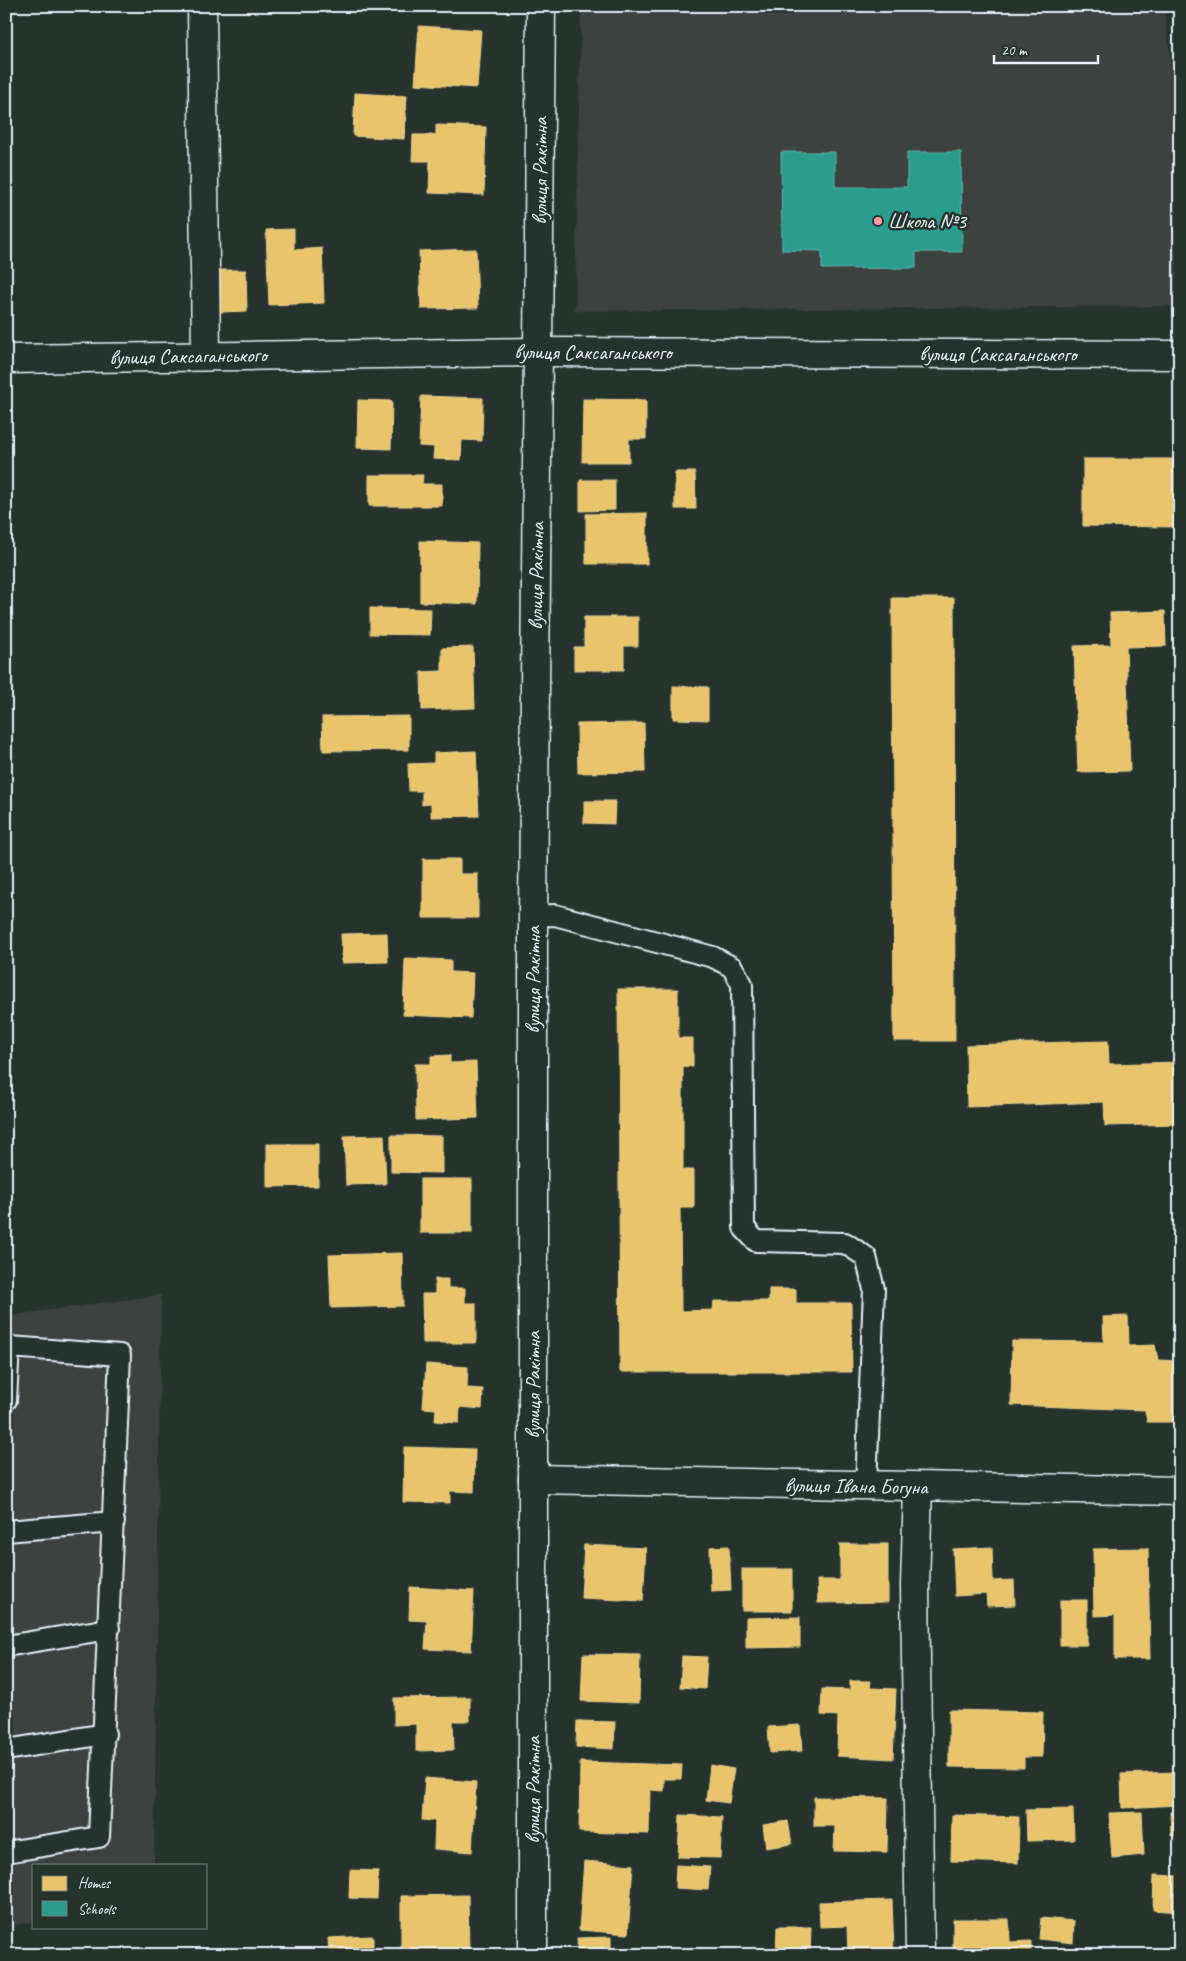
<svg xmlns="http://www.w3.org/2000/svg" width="1186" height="1961" font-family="Caveat,sans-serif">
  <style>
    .built { fill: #3b4240 }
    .homes { fill: #e9c46a; stroke: #e9d295 }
    .schools { fill: #2a9d8f; stroke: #63b6ae }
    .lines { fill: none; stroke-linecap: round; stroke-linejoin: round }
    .lane-casing { stroke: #e8f1f8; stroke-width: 24 }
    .street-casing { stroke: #e8f1f8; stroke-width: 31 }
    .lane { stroke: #26332d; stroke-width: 20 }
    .street { stroke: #26332d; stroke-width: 28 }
    .poi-dot { fill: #ff9aa2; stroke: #26332d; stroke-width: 2 }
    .labels { text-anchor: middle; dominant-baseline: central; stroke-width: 5; stroke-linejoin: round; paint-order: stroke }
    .street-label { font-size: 21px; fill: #e8f1f8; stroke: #26332d }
    .poi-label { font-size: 21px; fill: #e8f1f8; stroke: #26332d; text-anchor: start }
  </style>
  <rect width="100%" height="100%" fill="#26332d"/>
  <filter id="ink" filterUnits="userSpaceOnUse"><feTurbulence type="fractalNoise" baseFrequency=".02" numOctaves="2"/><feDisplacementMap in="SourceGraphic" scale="10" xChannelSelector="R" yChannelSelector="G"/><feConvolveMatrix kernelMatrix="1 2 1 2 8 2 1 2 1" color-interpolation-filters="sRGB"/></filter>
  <g filter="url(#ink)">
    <g class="built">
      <path d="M581,6h583l16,130v170l-605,5z"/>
      <path d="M161,1295l-7,570h-120v57l-28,4v-610z"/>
    </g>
    <g class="homes">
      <path d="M419,26l62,4 -4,58 -62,-4z"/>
      <path d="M355,93l52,3 -3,43 -51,-3z"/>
      <path d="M436,125l50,2 -2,68 -55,-2 1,-32h-18l1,-26h23z"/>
      <path d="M294,229v21l28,-2 2,55 -55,2 -3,-75z"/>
      <path d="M476,249l2,59 -57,1 -2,-58z"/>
      <path d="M219,270h27l1,41 -27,1z"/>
      <path d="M421,396l62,2 -1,43 -20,-1 -1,20 -28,-1 1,-12 -15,-1z"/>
      <path d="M583,399l63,1v39h-17v23h-47z"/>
      <path d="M358,400l34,1 -1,48 -34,-1z"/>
      <path d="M1083,459h97v68l-97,-1z"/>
      <path d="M675,472h20l1,37h-21z"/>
      <path d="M369,475h54l-1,9h20v22h-73z"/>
      <path d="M580,480h35v30l-35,1z"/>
      <path d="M647,513v51h-61v-50z"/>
      <path d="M420,541l58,2 -1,61 -57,-2z"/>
      <path d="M892,598h62l1,443h-61z"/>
      <path d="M370,608l61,1 -1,26 -60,-1z"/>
      <path d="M1165,611l1,35 -40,1 4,124 -52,1 -4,-126 37,-1 -1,-32z"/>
      <path d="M584,617h54v29h-14v24h-50v-23h10z"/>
      <path d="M473,647l2,61 -53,2 -1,-38 21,-1v-23z"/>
      <path d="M673,686l35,1v33l-35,-1z"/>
      <path d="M409,716v34l-86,1 -1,-34z"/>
      <path d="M644,723l1,49 -67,1 -1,-49z"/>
      <path d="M476,751l3,65 -48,1v-13l-9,1v-14h-13l-1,-27 26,-1v-10z"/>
      <path d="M584,801h31l-1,23 -30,-1z"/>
      <path d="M423,859h37v15h18v44h-55z"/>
      <path d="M387,933l1,29 -46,1 -1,-29z"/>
      <path d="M405,958l46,2v12l22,1 -2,45 -68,-3z"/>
      <path d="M618,989h60v49h15v29l-10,-1v104h11v38h-14l1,103 32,-1 1,-9h55v-12h27v14h55l1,69h-232z"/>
      <path d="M1108,1041l1,23 71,-2v62l-75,2 -1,-24 -137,5 -1,-62z"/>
      <path d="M450,1055v8l26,-1 2,56 -62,2 -1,-56h16v-8z"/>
      <path d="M384,1135l2,49 -40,1 -2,-49z"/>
      <path d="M391,1135l51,1v37l-51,-1z"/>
      <path d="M267,1144h51v42l-51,1z"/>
      <rect x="420" y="1179" width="52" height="54"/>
      <path d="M402,1253l1,53 -72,2 -2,-53z"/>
      <path d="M435,1279h13v9h17v15h11v40h-53l-1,-49h13z"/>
      <path d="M1128,1316l1,30 26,-1 3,15 22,1v61h-33l-2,-12 -134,-5 1,-64 92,1 -1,-25z"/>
      <path d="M426,1364l42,3 -1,21 16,1 -1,20 -22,-2 -1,16 -24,-2 1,-12 -13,-1z"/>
      <path d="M404,1447l71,2 -1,43 -24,-1v12l-47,-1z"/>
      <path d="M840,1544h48v58l-70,1 -1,-23h23z"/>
      <path d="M584,1545l62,3 -3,53 -62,-3z"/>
      <path d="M729,1546l2,44 -20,1 -1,-44z"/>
      <path d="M992,1547l1,34 21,-1 1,25 -28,1 -1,-12 -31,2 -2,-47z"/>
      <path d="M1148,1548l2,111h-35v-44l-21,1 -1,-67z"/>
      <rect x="742" y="1569" width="50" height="42"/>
      <path d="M410,1587l64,4 -3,60 -46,-2 2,-28 -18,-1z"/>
      <rect x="1060" y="1600" width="27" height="45"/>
      <path d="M800,1617v30l-54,1v-30z"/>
      <path d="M583,1654l57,1 -1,48 -58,-2z"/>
      <path d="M682,1656l25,1 -2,32 -25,-2z"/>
      <path d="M850,1681h21l-1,7 26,1 -3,70 -56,-3 1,-40 -17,-1 1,-26 28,1z"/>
      <path d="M470,1697v24h-17l1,29 -38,1v-27l-22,1v-27z"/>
      <path d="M949,1710l94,2 -1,45h-18v11l-75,-1z"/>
      <path d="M577,1721l38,1 -1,27 -38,-2z"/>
      <path d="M800,1725l2,26 -32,2 -2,-26z"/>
      <path d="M580,1762l102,3 -1,14h-17v12l-14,-1 -1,44 -70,-2z"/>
      <path d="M710,1765l24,4 -5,34 -23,-3z"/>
      <path d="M1177,1772l2,33 -57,3 -1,-34z"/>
      <path d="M425,1778l51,4 -4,70 -38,-3 1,-28 -13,-1z"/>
      <path d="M814,1797l74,1 -1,54 -53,-1 1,-25h-21z"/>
      <path d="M1073,1809l1,31 -47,1 -1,-31z"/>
      <path d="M1180,1811v24l-9,1 -1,-24z"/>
      <path d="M1142,1812l2,43 -32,3 -3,-45z"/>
      <path d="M680,1815l42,2 -2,41 -42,-1z"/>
      <path d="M952,1815l67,2 -1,46 -67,-2z"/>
      <path d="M788,1821l4,23 -26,4 -3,-23z"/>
      <path d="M584,1861l49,4 -5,69 -49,-4z"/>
      <path d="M676,1865l34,2 -2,23 -33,-2z"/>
      <path d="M350,1870l28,1 -1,28 -28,-1z"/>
      <path d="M1154,1875l26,1v36l-27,-2z"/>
      <path d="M468,1895l1,60h-68v-59z"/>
      <path d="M892,1900l2,53 -46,1 -1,-28 -27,1 -1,-25z"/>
      <path d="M1041,1918l33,3 -1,22 -34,-4z"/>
      <path d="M953,1919h56l1,23 21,-1v14h-78z"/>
      <path d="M777,1927h34l-1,28h-34z"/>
      <path d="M373,1936v19h-44l-1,-17z"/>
      <path d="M611,1937v18h-33l-1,-17z"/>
    </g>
    <path class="schools" d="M781,152h54v35h72v-35h54l1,100h-46v16l-94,1v-18l-40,-1z"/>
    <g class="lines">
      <defs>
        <g id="lane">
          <path d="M533,916l22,-1 158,42 19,10 10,17 2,244 12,13 89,2 21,14 8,32 -8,197"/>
          <path d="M6,1400l3,-53 111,8 -21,482 -93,15"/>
          <path d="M6,1531l108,-9"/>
          <path d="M6,1646l103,-17"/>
          <path d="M6,1750l99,-16"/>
        </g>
        <g id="street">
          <path d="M202,6l4,349"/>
          <path d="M6,359l533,-7 641,3"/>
          <path d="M533,1479l647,12"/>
          <path d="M918,1487l-3,98 5,370"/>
          <path d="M533,1955v-1039l8,-910"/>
        </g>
      </defs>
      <use href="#lane" class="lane-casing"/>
      <use href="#street" class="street-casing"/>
      <use href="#lane" class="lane"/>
      <use href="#street" class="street"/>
    </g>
  </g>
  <circle class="poi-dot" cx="878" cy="221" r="5"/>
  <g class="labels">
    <g class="street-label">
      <text transform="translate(540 171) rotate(-90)">вулиця Ракітна</text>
      <text x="593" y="352">вулиця Саксаганського</text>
      <text x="998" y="354">вулиця Саксаганського</text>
      <text transform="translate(188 356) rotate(-1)">вулиця Саксаганського</text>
      <text transform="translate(536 576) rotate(-89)">вулиця Ракітна</text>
      <text transform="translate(533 980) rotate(-90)">вулиця Ракітна</text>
      <text transform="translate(533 1385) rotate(-90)">вулиця Ракітна</text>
      <text transform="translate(856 1486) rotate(1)">вулиця Івана Богуна</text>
      <text transform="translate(533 1790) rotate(-90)">вулиця Ракітна</text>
    </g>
    <g class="poi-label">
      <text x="888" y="221">Школа №3</text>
    </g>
  </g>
  <rect width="1186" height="1961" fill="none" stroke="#26332d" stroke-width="25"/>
  <rect x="12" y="12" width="1161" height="1936" fill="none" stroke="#e8f1f8" stroke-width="2" filter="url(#ink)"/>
  <rect x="32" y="1864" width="175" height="65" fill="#26332d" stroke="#747f7e"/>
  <rect x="42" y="1876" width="25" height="15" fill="#e9c46a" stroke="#747f7e"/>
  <text x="78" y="1888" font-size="15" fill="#e8f1f8">Homes</text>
  <rect x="42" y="1901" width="25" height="15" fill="#2a9d8f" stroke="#747f7e"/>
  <text x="78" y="1914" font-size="15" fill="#e8f1f8">Schools</text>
  <path d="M994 55v8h104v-8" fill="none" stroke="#e8f1f8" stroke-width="2.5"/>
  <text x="1001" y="55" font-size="15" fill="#e8f1f8" stroke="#26332d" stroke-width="4" paint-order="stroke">20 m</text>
</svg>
